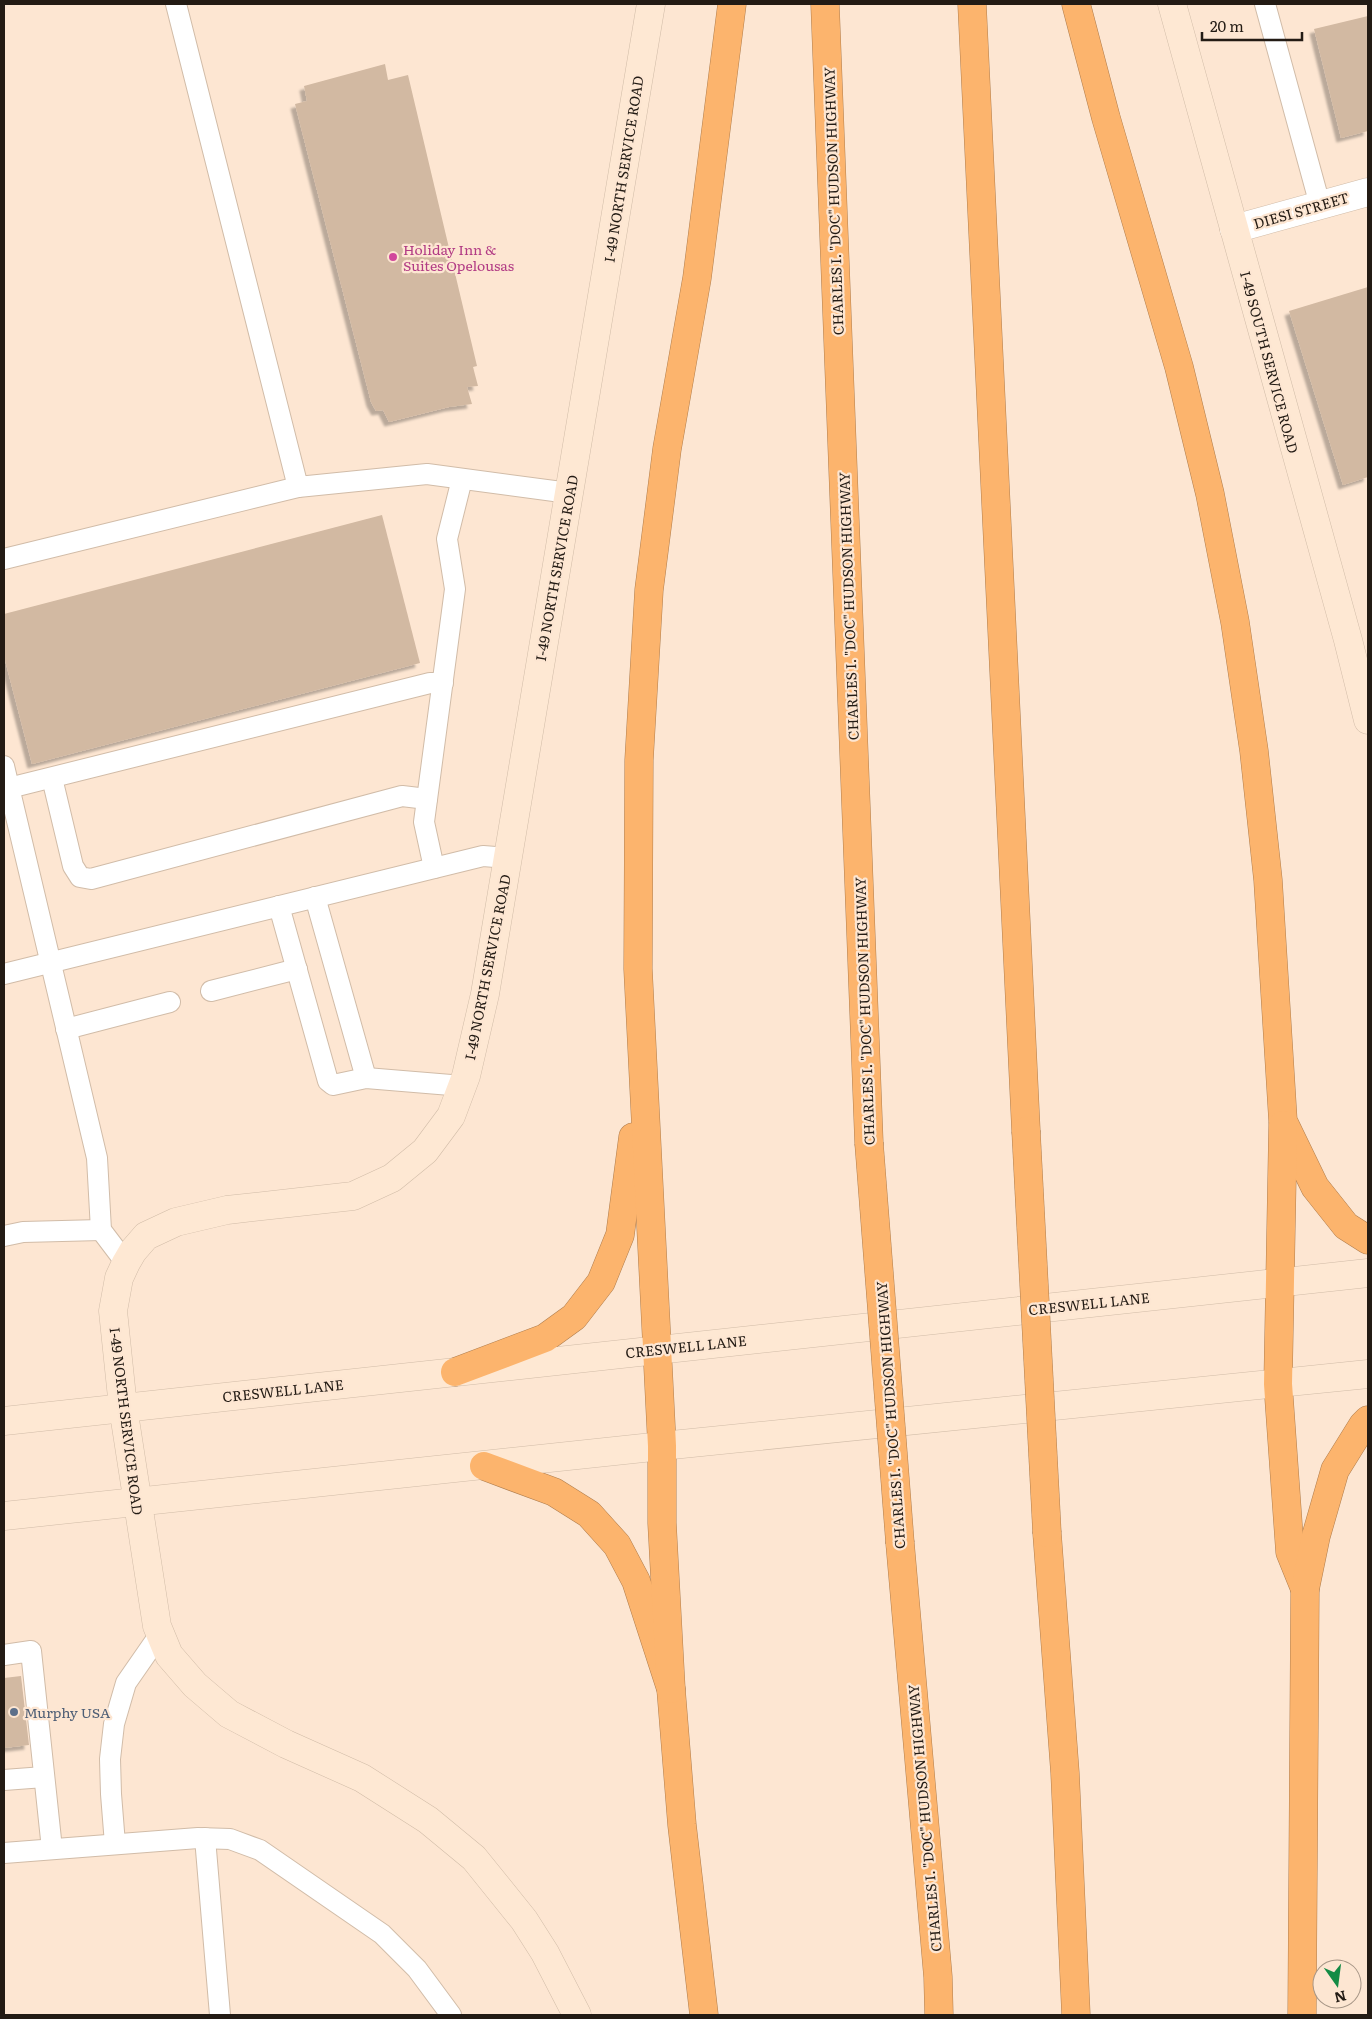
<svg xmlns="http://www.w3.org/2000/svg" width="1372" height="2019" font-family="Literata,serif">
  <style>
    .building { fill: #d2b9a2; filter: url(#shadow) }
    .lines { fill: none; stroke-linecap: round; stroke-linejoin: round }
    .lane-casing { stroke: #d1bca8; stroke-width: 22 }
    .street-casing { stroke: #d1bca8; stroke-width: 29 }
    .secondary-casing { stroke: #d1bca8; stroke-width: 29 }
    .highway-casing { stroke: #b07e4e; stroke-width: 29 }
    .lane { stroke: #fff; stroke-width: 20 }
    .street { stroke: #fff; stroke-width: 28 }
    .secondary { stroke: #fee8d3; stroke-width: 28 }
    .highway { stroke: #fcb46d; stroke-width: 28 }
    .highway-bridge-casing { stroke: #b07e4e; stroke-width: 29; stroke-linecap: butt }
    .highway-bridge { stroke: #fcb46d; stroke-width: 28 }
    .hotel-dot { fill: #d1479c; stroke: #fde6d2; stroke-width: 2 }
    .service-dot { fill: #5c6f8a; stroke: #fde6d2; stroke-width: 2 }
    .labels { text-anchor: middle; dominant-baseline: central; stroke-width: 4.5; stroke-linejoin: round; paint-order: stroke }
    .street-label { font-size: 14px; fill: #231b14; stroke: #fde6d2 }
    .hotel-label { font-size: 14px; fill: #b23c85; stroke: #fde6d2; text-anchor: start }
    .service-label { font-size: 14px; fill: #4e5e75; stroke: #fde6d2; text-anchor: start }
  </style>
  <defs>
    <filter id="shadow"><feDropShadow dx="-4.5" dy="4.5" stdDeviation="1" flood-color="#0004"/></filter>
  </defs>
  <rect width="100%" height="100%" fill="#fde6d2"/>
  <g class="building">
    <path d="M1368,16v115l-27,7 -27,-109z"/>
    <path d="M385,64l3,16 20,-5 69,291 -4,1 5,19 -11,1 5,17 -23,3 -60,15 -6,-12 -7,1 -5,-9 -76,-298 12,-3 -3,-15z"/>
    <path d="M1368,287v190l-25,8 -54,-174z"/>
    <path d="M382,515l38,148 -388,101 -28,-108v-42z"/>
    <path d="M21,1676l8,69 -25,3v-70z"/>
  </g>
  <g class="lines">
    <defs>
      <g id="lane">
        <path d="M176,4l122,483 129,-13 142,19"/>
        <path d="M1265,4l55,201"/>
        <path d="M4,559l294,-72"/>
        <path d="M4,766l93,392 4,72 25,33"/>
        <path d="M52,778l21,88 7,11 11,2 311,-83 25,3"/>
        <path d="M9,788l421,-105h13"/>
        <path d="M434,868l-10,-46 31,-233 -8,-50 15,-60"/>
        <path d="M315,897l51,181"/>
        <path d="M279,906l49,175 5,4 33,-7 97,8"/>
        <path d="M4,974l479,-118 25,2"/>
        <path d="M211,991l86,-22"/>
        <path d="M66,1029l104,-27"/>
        <path d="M4,1236l19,-4 78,-2"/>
        <path d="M4,1655l27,-4 21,198"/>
        <path d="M4,1780l40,-3"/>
        <path d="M205,1838l15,177"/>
        <path d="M115,1844l-4,-50 -1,-35 4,-35 12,-41 34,-49"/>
        <path d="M4,1853l194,-15 32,1 30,11 122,84 35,35 34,46"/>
      </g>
      <path id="street" d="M1234,229l134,-37"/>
      <g id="secondary">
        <path d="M1172,4l176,636 20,80"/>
        <path d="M4,1421l1364,-148"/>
        <path d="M4,1516l658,-70 706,-72"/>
        <path d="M577,2015l-32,-62 -21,-33 -50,-62 -46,-38 -66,-42 -76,-34 -57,-30 -34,-29 -26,-30 -12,-29 -34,-219 -10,-96 6,-33 7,-15 7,-12 13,-15 30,-14 51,-12 126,-14 39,-18 33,-27 26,-35 15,-40 19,-82 166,-990"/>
      </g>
      <g id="highway">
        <path d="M825,4l44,1139"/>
        <path d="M972,4l54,1127"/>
        <path d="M1076,4l30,114 73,249 31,127 25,128 19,129 14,129 15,241 32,66 31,39 22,14"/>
        <path d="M1283,1125l-5,259 12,168 15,37"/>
        <path d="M455,1372l90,-34 29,-21 27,-35 19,-47 13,-98"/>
        <path d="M484,1466l70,26 35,22 28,31 19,36 35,108 11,136 22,190"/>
        <path d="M1047,1533l18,240 11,242"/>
        <path d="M900,1543l38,434 1,38"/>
        <path d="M671,1689l-9,-166v-77l-24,-477 1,-209 10,-170 18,-141 30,-171 35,-274"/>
        <path d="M1302,2015l3,-426 11,-53 19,-66 28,-45 5,-5"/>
      </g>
    </defs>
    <use href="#lane" class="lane-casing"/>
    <use href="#street" class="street-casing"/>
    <use href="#secondary" class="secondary-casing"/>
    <use href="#highway" class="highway-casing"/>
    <use href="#lane" class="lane"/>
    <use href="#street" class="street"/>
    <use href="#secondary" class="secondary"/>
    <use href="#highway" class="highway"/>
    <defs>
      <g id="highway-bridge">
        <path d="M1026,1131l21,402"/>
        <path d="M869,1143l31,400"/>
      </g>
    </defs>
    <use href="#highway-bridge" class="highway-bridge-casing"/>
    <use href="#highway-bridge" class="highway-bridge"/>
  </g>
  <circle class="hotel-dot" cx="393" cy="257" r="5"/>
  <circle class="service-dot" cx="14" cy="1712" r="5"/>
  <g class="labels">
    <g class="street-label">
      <text transform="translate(623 169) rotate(-81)">I-49 NORTH SERVICE ROAD</text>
      <text transform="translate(833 201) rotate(-92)">CHARLES I. "DOC" HUDSON HIGHWAY</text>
      <text transform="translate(1301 210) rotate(-16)">DIESI STREET</text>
      <text transform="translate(1270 362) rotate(75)">I-49 SOUTH SERVICE ROAD</text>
      <text transform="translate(556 568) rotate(-80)">I-49 NORTH SERVICE ROAD</text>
      <text transform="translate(848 606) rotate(-92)">CHARLES I. "DOC" HUDSON HIGHWAY</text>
      <text transform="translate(487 967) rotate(-79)">I-49 NORTH SERVICE ROAD</text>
      <text transform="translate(864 1011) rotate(-92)">CHARLES I. "DOC" HUDSON HIGHWAY</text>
      <text transform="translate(1089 1303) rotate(-6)">CRESWELL LANE</text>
      <text transform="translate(686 1346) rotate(-6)">CRESWELL LANE</text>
      <text transform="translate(283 1390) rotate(-6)">CRESWELL LANE</text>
      <text transform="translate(890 1415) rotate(-94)">CHARLES I. "DOC" HUDSON HIGHWAY</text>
      <text transform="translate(127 1421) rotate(83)">I-49 NORTH SERVICE ROAD</text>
      <text transform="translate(924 1818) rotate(-95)">CHARLES I. "DOC" HUDSON HIGHWAY</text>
    </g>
    <g class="hotel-label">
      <text x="403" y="249">Holiday Inn &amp;<tspan x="403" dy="16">Suites Opelousas</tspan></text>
    </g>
    <g class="service-label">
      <text x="24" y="1712">Murphy USA</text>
    </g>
  </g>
  <rect width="1372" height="2019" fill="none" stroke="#231b14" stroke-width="10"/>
  <g transform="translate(1337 1984) rotate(166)"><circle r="24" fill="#fde6d2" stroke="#a69586"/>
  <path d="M0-4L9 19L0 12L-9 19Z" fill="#148b45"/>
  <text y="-8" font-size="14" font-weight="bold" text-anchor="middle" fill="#231b14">N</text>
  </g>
  <path d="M1202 32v8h100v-8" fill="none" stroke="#231b14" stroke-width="2.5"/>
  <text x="1210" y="32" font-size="15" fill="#231b14" stroke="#fde6d2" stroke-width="4" paint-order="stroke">20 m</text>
</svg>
